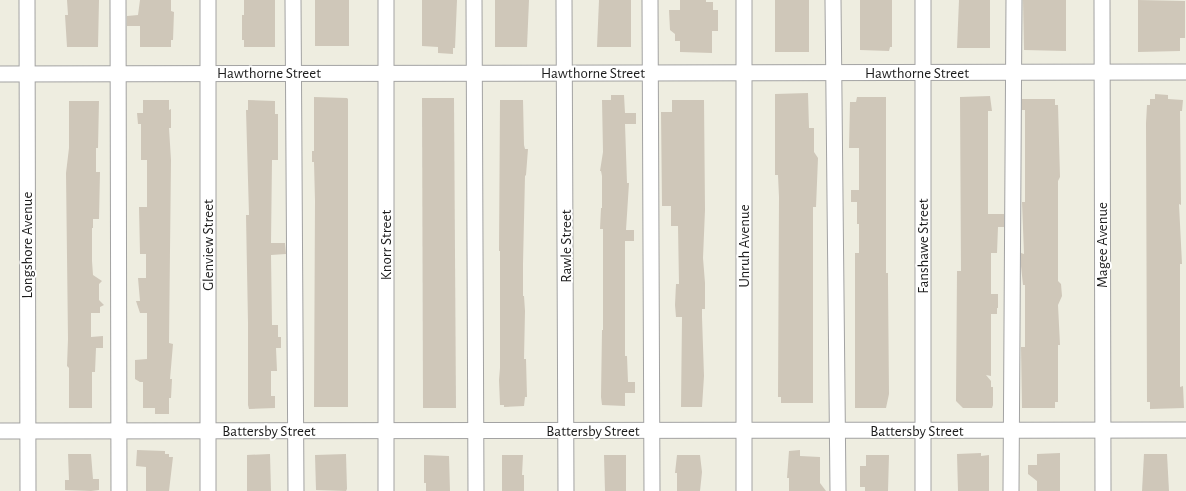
<svg xmlns="http://www.w3.org/2000/svg" width="1186" height="491" font-family="'Alegreya Sans',sans-serif">
  <style>
    .building { fill: #cfc7b9 }
    .lines { fill: none; stroke-linecap: round; stroke-linejoin: round }
    .minor-casing { stroke: #a3a3a3; stroke-width: 17 }
    .minor { stroke: #fff; stroke-width: 15 }
    .labels { text-anchor: middle; dominant-baseline: central; stroke-width: 4; stroke-linejoin: round; paint-order: stroke }
    .street-label { font-size: 15px; fill: #1c1c1c; stroke: #fff }
  </style>
  <rect width="100%" height="100%" fill="#eeede0"/>
  <g class="building">
    <path d="M67,0h32l-1,47h-31l-2,-32h3z"/>
    <path d="M140,0h31v11l3,1 -1,28h-2v7h-31v-21h-13v-10l11,-1z"/>
    <path d="M244,0h31v47h-31v-7h-2v-25h2z"/>
    <rect x="315" y="0" width="34" height="46"/>
    <path d="M422,0h35l-2,48h-2v6l-15,-1v-6l-16,-1z"/>
    <path d="M495,0h34l-2,47h-32z"/>
    <path d="M599,0h32v47h-34z"/>
    <path d="M680,0h26v2h7v8h5v21h-6v22l-32,-1v-11h-5v-7l-5,-4 -1,-20h11z"/>
    <rect x="775" y="0" width="34" height="52"/>
    <path d="M860,0h32v47h-2l-1,4 -29,-1z"/>
    <path d="M959,0h31v48h-33z"/>
    <path d="M1023,0h43v51l-42,-1z"/>
    <path d="M1138,0l47,1v37h-5v13l-42,1z"/>
    <path d="M808,93l1,35h5v24l4,6 -2,49h-3v196h-32v-6h-3l1,-200 -1,-22h-3v-81z"/>
    <path d="M1155,94l13,1v4l15,1 -1,11h-2l1,94 -2,-1 3,60h-2v123l3,-1 1,22 -34,1v-7h-3l-1,-279 1,-18h3v-6h5z"/>
    <path d="M611,95h13l1,18h11v11h-11l2,59h2l-3,47h8v11h-9v115h2l1,26h7v11h-10v13l-23,-1 -1,-8 1,-67h1v-101h-3l1,-21h1v-32l-1,-5h-1l3,-19 -1,-52h9z"/>
    <path d="M990,96l2,15h-4v103h16v13h-6l-1,26h-6v41h7v14h-1v6h-6v62l-5,-1 5,6v6h2v18l-1,3h-29l-7,-7 1,-130h4l-1,-174z"/>
    <path d="M314,97l33,1 1,1v308h-34l1,-206 -1,-39h-2v-11h2z"/>
    <path d="M857,97h29v176h2v10l1,111 -3,14h-31v-155h4v-29h-2v-22h-6v-12h8v-42h-10l1,-46h6z"/>
    <path d="M422,98h32l2,310h-33z"/>
    <path d="M1022,99h33v6h3l2,72 -2,4v100l3,3 1,12 -4,9 2,40h-2v57h-3v6h-33l-1,-61h4v-62h-2l-2,-19v-13l3,1 -2,-52h3v-92h-3z"/>
    <path d="M143,100h26v10l2,-1v19h-2l2,32 -2,183 4,1 -3,35h2l-1,19h-2v16h-14v-6h-12v-26h-3l-5,-3v-19l12,-1v-46h-7l-4,-12h4l-2,-23h8v-24h-6l-1,-47h8v-47h-6v-36h-3l-1,-11h6z"/>
    <path d="M248,100l27,1v13h3v46h-6l-1,83h14l1,11 -15,1 1,70h6v12h3v11h-5l1,23h-6v25h4v12l-26,1 -1,-4v-82l-2,-108h3l-3,-105h2z"/>
    <path d="M500,100h23l1,45 1,4h3l-2,26 -1,1 -2,88v32h1l1,15 -1,48h2l1,38h-2l-1,9 -20,1v-2h-4l-1,-25 1,-12v-117h-1z"/>
    <path d="M672,100h32l1,110 -2,48 2,25v26h-3v8l2,59 -2,31h-21l1,-90h-6l-1,-12 1,-21h3l-1,-58h-7v-20h-9l-1,-94h11z"/>
    <path d="M69,101h30l-1,47h-2v24h4l-1,47h-6v9h-1v33l1,14 9,6 -3,3v16l5,5 -4,2v6h-9v24l12,-1v12h-7l-1,24h-3v36h-23v-40l-2,-2 1,-27 -2,-166 3,-25z"/>
    <path d="M137,450l28,1v3h4v3h4l-4,34h-23v-24l-10,-1z"/>
    <path d="M800,450v6l20,1v26l6,8h-37v-13h-2l2,-27z"/>
    <path d="M981,453v3l8,-1v36h-31l-1,-37z"/>
    <path d="M1060,453v38h-23v-10l-9,-7v-9h9v-11z"/>
    <path d="M68,454h23l2,25h6v11l-8,1 -26,-1v-10h4z"/>
    <path d="M270,454l1,37h-24v-36z"/>
    <path d="M346,454l1,35 -1,2 -30,-1 -1,-35z"/>
    <path d="M1144,454h23l2,37h-27z"/>
    <path d="M424,455l25,1 1,35h-24v-8h-2z"/>
    <path d="M502,455h21l-1,20h2v16h-22z"/>
    <path d="M604,455h22v36h-21z"/>
    <path d="M677,455h23l2,17 -2,19h-23v-18h-2z"/>
    <path d="M866,455h23l-1,36h-23v-4h-5v-21h6z"/>
  </g>
  <g class="lines">
    <defs>
      <g id="minor">
        <path d="M27,0l1,491"/>
        <path d="M118,0l1,491"/>
        <path d="M208,0v491"/>
        <path d="M293,0l3,491"/>
        <path d="M386,0v491"/>
        <path d="M474,0l2,491"/>
        <path d="M564,0l2,491"/>
        <path d="M650,0l2,491"/>
        <path d="M744,0v491"/>
        <path d="M833,0l5,491"/>
        <path d="M923,0v491"/>
        <path d="M1102,0l1,491"/>
        <path d="M0,74l1186,-2"/>
        <path d="M0,431l1186,-1"/>
        <path d="M1011,491l3,-491"/>
      </g>
    </defs>
    <use href="#minor" class="minor-casing"/>
    <use href="#minor" class="minor"/>
  </g>
  <g class="labels">
    <g class="street-label">
      <text x="269" y="73">Hawthorne Street</text>
      <text x="593" y="73">Hawthorne Street</text>
      <text x="917" y="73">Hawthorne Street</text>
      <text transform="translate(27 245) rotate(-90)">Longshore Avenue</text>
      <text transform="translate(208 245) rotate(-90)">Glenview Street</text>
      <text transform="translate(386 245) rotate(-90)">Knorr Street</text>
      <text transform="translate(1102 245) rotate(-90)">Magee Avenue</text>
      <text transform="translate(566 246) rotate(-90)">Rawle Street</text>
      <text transform="translate(744 246) rotate(-90)">Unruh Avenue</text>
      <text transform="translate(923 246) rotate(-90)">Fanshawe Street</text>
      <text x="269" y="431">Battersby Street</text>
      <text x="593" y="431">Battersby Street</text>
      <text x="917" y="431">Battersby Street</text>
    </g>
  </g>
</svg>
